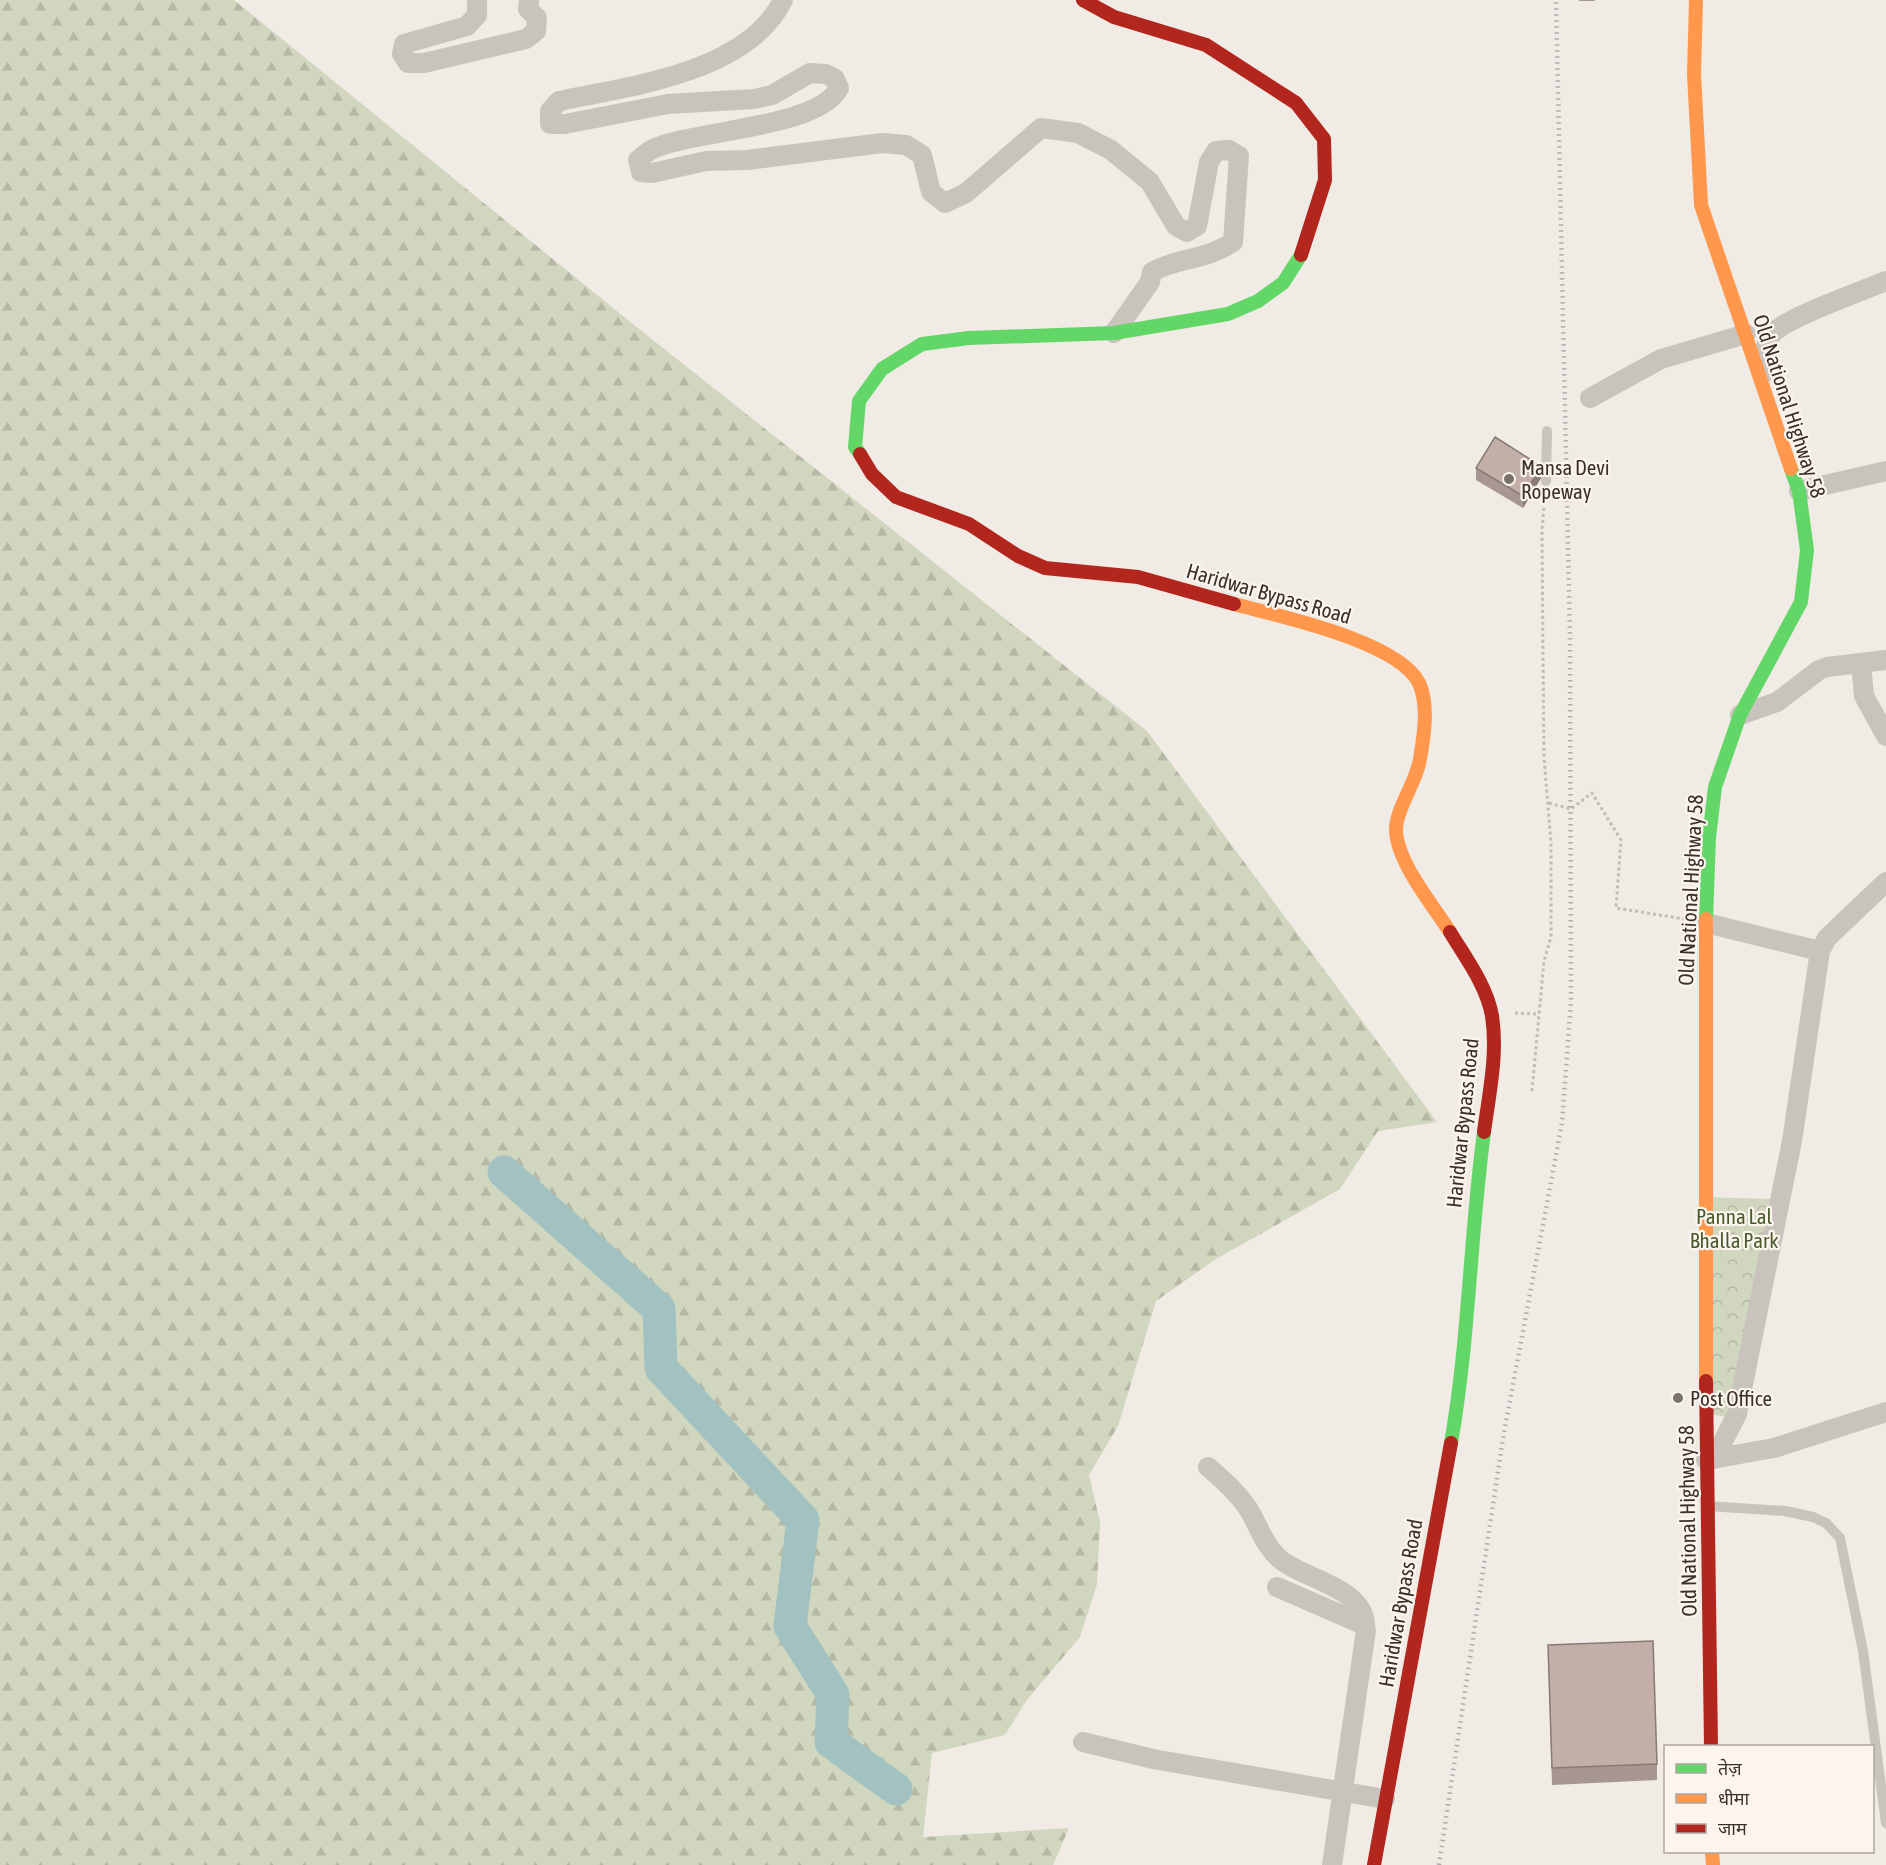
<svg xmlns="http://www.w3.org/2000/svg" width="1886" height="1865" font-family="'Asap Condensed','Noto Sans Devanagari',sans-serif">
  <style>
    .forest { fill: url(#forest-firs) }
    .park { fill: url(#park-crowns) }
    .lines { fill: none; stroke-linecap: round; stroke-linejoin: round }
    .river { stroke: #a1c2c1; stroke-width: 33 }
    .path { stroke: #c2bbb6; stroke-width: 3; stroke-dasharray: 3 3; stroke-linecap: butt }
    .lane { stroke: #c9c3be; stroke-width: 10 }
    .street { stroke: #c9c3be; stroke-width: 20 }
    .fast { stroke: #63d668; stroke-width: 14 }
    .slow { stroke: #ff974d; stroke-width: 14 }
    .jam { stroke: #b3261e; stroke-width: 14 }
    .rail { stroke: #b1aca8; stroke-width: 4.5; stroke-dasharray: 1.5 4.5; stroke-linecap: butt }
    .wall { fill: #a89690 }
    .shaded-wall { fill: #887a75 }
    .building { fill: #c3afa7; stroke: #887a75; stroke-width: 1.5 }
    .poi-dot { fill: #7a716c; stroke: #fbf5ee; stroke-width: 2 }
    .labels { text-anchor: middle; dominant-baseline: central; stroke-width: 4.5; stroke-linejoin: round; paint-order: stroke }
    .street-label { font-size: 21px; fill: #3b302b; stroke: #fbf5ee }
    .poi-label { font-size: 21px; fill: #3b302b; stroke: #fbf5ee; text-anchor: start }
    .park-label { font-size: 21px; fill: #4a5a2e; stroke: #fbf5ee }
  </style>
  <defs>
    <pattern id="forest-firs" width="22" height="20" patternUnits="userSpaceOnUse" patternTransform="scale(1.5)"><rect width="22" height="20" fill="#d1d6bf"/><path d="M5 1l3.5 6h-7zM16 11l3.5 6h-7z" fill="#b4b8a4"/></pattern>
    <pattern id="park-crowns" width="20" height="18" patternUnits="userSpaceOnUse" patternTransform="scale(1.5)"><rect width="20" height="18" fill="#d1d6bf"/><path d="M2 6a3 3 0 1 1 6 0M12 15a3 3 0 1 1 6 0" fill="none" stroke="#b4b8a4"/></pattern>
  </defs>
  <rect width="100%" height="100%" fill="#f0ebe5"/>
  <path class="forest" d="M0,0h234l400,325 513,406 290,391 -59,9 -38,58 -124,70 -60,42 -38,125 -29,49 11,47 -3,62 -17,53 -54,64 -21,34 -73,18 -9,84 146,-9 -16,37h-1053z"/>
  <path class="park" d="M1702,1197l70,2 -46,218 -16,-3z"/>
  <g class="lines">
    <path class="river" d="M504,1172l155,137 2,59 142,152 -13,106 43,69 -2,47 65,47"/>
    <g class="path">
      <path d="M1549,803l22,6 21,-16 29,47 -5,68 68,11"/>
      <path d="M1515,1013l23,1"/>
      <path d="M1532,1091l12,-130 7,-24v-93l-7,-87 -1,-99 -1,-127 3,-37"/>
    </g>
    <g class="lane">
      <path d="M1546,481l1,-50"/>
      <path d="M1707,1506l78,5 28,6 13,6 14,15 23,113 23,172"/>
    </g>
    <g class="street">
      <path d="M477,0v15l-10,11 -63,18 -2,10 6,9h16l102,-24 10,-8 1,-13 -9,-9 1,-9"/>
      <path d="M783,0c-36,73 -153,86 -224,101l-9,10v13h15l103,-20 86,-5 18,-4 38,-22 16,1 9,5 4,9c-20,40 -145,42 -186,61 -5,2 -10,7 -15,11l3,12 11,1 54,-12 41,-1 135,-17 24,2 16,10 9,37 14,11 21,-10 75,-65 37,5 33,17 39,32 26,44 11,6 10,-6 12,-64 7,-11 13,-1 10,6 -6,86c-29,19 -54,15 -81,30l-2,10 -36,51"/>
      <path d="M1763,374c5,-14 -3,-23 9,-40 14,-17 91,-43 114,-53"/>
      <path d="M1590,398l71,-39 85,-25"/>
      <path d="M1799,491l87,-20"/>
      <path d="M1861,663l3,33 22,40"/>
      <path d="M1740,715l37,-13 42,-32 8,-3 59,-7"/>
      <path d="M1706,923l114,28"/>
      <path d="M1714,1459l23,-45 55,-273 28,-190 7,-13 59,-56"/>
      <path d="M1706,1460l68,-12 112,-36"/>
      <path d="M1208,1467c15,13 30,26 41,43 10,17 16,37 32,50 25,20 86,28 84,68"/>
      <path d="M1277,1587l85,37 4,6 -34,235"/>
      <path d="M1083,1742l70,17 232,40"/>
    </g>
    <g class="fast">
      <path d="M860,454l-5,-7 4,-46 23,-32 40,-25 47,-6 145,-5 114,-19 30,-13 25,-18 18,-28"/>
      <path d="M1706,919l3,-81 6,-51 25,-72 61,-113 6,-52 -8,-59 -8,-22"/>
      <path d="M1451,1443c18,-102 19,-207 33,-311"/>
    </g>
    <g class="slow">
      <path d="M1696,0l-2,74 7,131 90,264"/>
      <path d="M1234,604c44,12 164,37 185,79 10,22 5,53 1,76 -3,22 -23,48 -24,69 -1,32 37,77 54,104"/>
      <path d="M1706,1381v-462"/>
      <path d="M1712,1852l1,13"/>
    </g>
    <g class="jam">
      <path d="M1083,0l31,17 92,28 90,58 28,36 1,41 -24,75"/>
      <path d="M860,454l12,20 24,23 73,27 49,32 27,12 93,9 96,27"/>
      <path d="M1450,932c15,25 37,54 42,84 6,38 -3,78 -8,116"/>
      <path d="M1706,1381l5,365"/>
      <path d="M1374,1865l77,-422"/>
    </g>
    <path class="rail" d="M1439,1865l64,-427 59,-315 9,-122 -1,-362 -14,-639"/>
  </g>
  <g class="wall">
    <rect x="1579" y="0" width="16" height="1"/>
    <path d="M1476,468l65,10 -18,30 -47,-28z"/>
    <path d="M1548,1645l109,119v16l-105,5z"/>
  </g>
  <path class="shaded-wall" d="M1541,466v12l-18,30v-12z"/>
  <g class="building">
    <path d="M1495,437l46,29 -18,30 -47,-28z"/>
    <path d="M1653,1641l4,123 -105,4 -4,-123z"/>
  </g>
  <g class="poi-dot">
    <circle cx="1509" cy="479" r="6"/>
    <circle cx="1678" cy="1398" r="6"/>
  </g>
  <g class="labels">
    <g class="street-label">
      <text transform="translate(1790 406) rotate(72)">Old National Highway 58</text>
      <text transform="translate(1269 593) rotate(16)">Haridwar Bypass Road</text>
      <text transform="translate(1690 890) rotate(-87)">Old National Highway 58</text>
      <text transform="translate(1462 1123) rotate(-84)">Haridwar Bypass Road</text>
      <text transform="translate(1687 1521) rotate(-91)">Old National Highway 58</text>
      <text transform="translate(1400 1603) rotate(-80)">Haridwar Bypass Road</text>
    </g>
    <g class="poi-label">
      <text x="1521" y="467">Mansa Devi<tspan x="1521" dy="24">Ropeway</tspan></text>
      <text x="1690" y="1398">Post Office</text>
    </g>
    <g class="park-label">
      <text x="1734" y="1216">Panna Lal<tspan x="1734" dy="24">Bhalla Park</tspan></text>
    </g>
  </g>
  <rect x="1664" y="1745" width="210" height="108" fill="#fbf5ee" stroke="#aea6a0" stroke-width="1.5"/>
  <rect x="1676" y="1764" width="30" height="9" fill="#63d668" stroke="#aea6a0" stroke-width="1.5"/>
  <text x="1718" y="1775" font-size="18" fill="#3b302b">तेज़</text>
  <rect x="1676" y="1794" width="30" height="9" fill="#ff974d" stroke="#aea6a0" stroke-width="1.5"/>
  <text x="1718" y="1805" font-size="18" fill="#3b302b">धीमा</text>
  <rect x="1676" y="1824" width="30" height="9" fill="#b3261e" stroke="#aea6a0" stroke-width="1.5"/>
  <text x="1718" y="1835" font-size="18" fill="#3b302b">जाम</text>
</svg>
